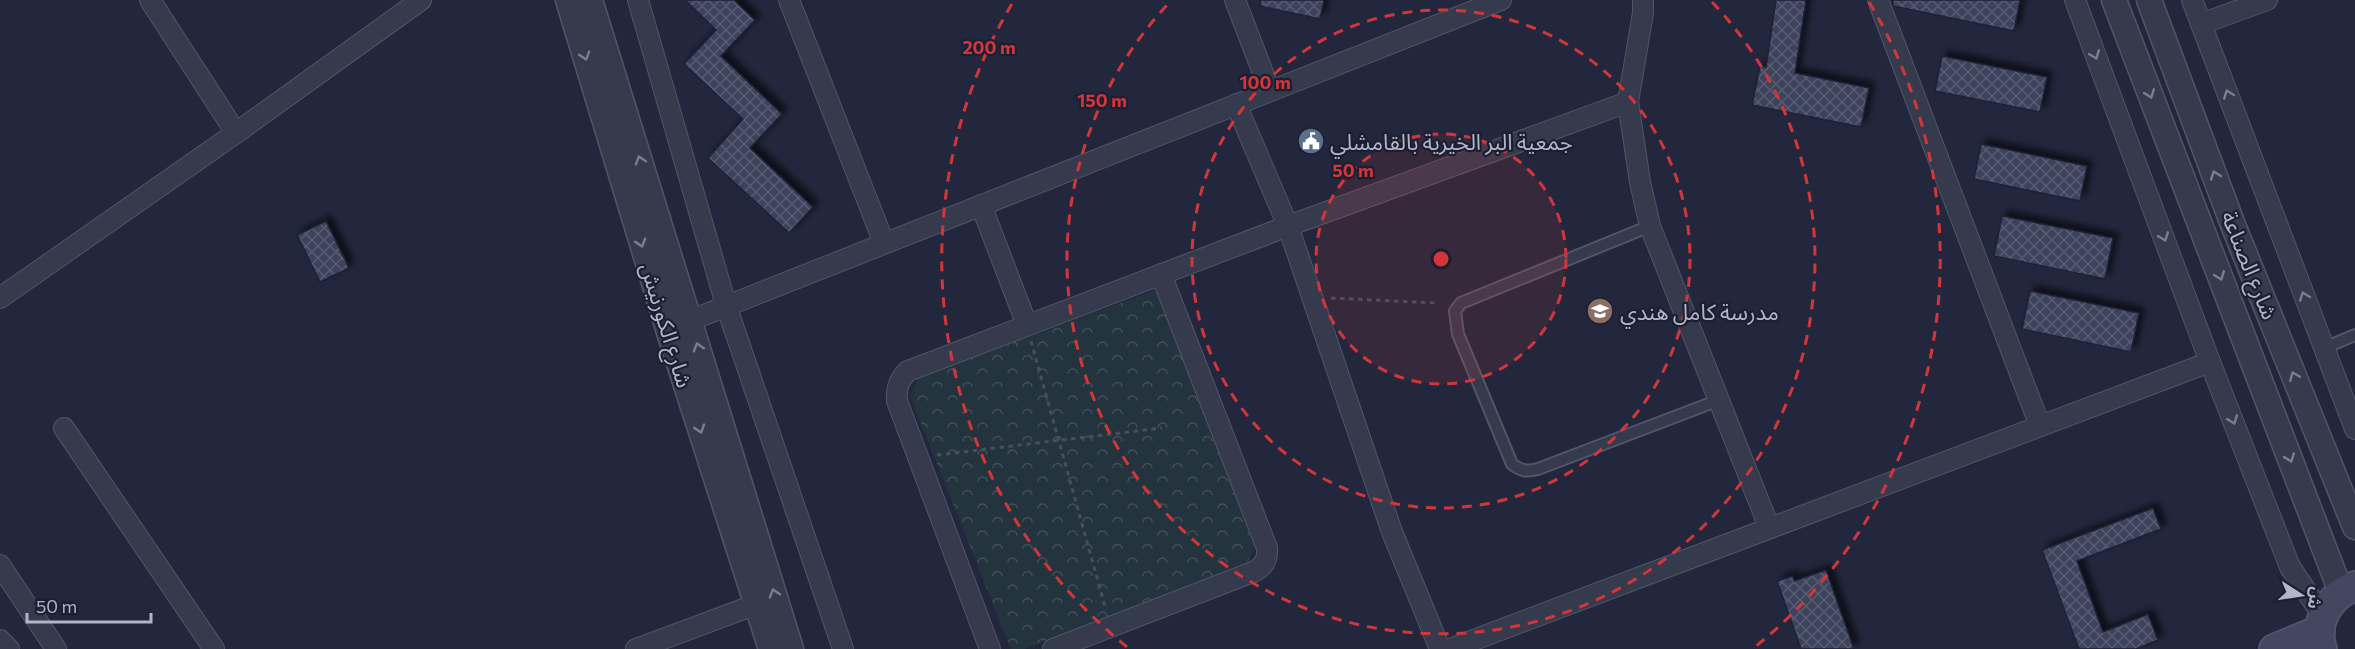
<svg xmlns="http://www.w3.org/2000/svg" width="2355" height="649" font-family="Commissioner,'Noto Sans Arabic',sans-serif">
  <style>
    .park { fill: url(#park-crowns) }
    .building { fill: url(#building-cross-hatch); stroke: #1e2134; stroke-width: 1.5; filter: url(#shadow) }
    .lines { fill: none; stroke-linecap: round; stroke-linejoin: round }
    .service-casing { stroke: #525568; stroke-width: 14 }
    .minor-casing { stroke: #525568; stroke-width: 22 }
    .tertiary-casing { stroke: #525568; stroke-width: 27 }
    .secondary-casing { stroke: #525568; stroke-width: 32 }
    .path { stroke: #42515b; stroke-width: 3; stroke-dasharray: 4.5 4.5; stroke-linecap: butt }
    .service { stroke: #363a4d; stroke-width: 10 }
    .minor { stroke: #363a4d; stroke-width: 20 }
    .tertiary { stroke: #363a4d; stroke-width: 24 }
    .secondary { stroke: #444760; stroke-width: 28 }
    .oneway { stroke: #7a7e91 }
    .ring { fill: none; stroke: #d23638; stroke-width: 3; stroke-dasharray: 10 8 }
    .labels { text-anchor: middle; dominant-baseline: central; stroke-width: 4.5; stroke-linejoin: round; paint-order: stroke }
    .poi-label { font-size: 22px; fill: #b2b5c8; stroke: #1c1f32; text-anchor: start }
    .street-label { font-size: 22px; fill: #b2b5c8; stroke: #1c1f32 }
    .centre { fill: #d23638; stroke: #1c1f32; stroke-width: 3 }
    .ring-label { font-size: 18px; text-anchor: middle; font-weight: bold; fill: #d23638; stroke: #1c1f32; stroke-width: 4.5; stroke-linejoin: round; paint-order: stroke }
  </style>
  <defs>
    <pattern id="park-crowns" width="20" height="18" patternUnits="userSpaceOnUse" patternTransform="scale(1.5)"><rect width="20" height="18" fill="#24343e"/><path d="M2 6a3 3 0 1 1 6 0M12 15a3 3 0 1 1 6 0" fill="none" stroke="#414f58"/></pattern>
    <pattern id="building-cross-hatch" width="8" height="8" patternUnits="userSpaceOnUse" patternTransform="scale(1.5)"><rect width="8" height="8" fill="#3e435d"/><path d="M0 0l8 8M0 8l8-8" fill="none" stroke="#585c73"/></pattern>
    <filter id="shadow"><feDropShadow dx="5.5" dy="-5.5" stdDeviation="3" flood-color="#0009"/></filter>
  </defs>
  <rect width="100%" height="100%" fill="#22273d"/>
  <path class="park" d="M1162,288l96,252 -10,22 -224,87h-13l-101,-253 9,-19z"/>
  <g class="building">
    <path d="M685,0h49l21,20 -34,36 61,58 -32,34 63,59 -24,26 -81,-75 35,-39 -59,-55 32,-34z"/>
    <path d="M1261,0h63l-4,19 -60,-13z"/>
    <path d="M1776,0h30l-11,73 74,15 -8,39 -109,-22 8,-39 6,1z"/>
    <path d="M1893,0h127l-6,31 -121,-25z"/>
    <path d="M1942,56l105,21 -7,35 -105,-21z"/>
    <path d="M1981,144l106,22 -7,35 -106,-22z"/>
    <path d="M2002,216l111,22 -8,41 -111,-23z"/>
    <path d="M326,221l23,47 -29,14 -23,-47z"/>
    <path d="M2030,291l109,22 -8,39 -109,-23z"/>
    <path d="M2153,508l8,21 -84,32 26,71 45,-18 10,26 -22,9h-57l-37,-99z"/>
    <path d="M1826,570l28,79h-53l-24,-68 16,-5 1,5z"/>
  </g>
  <g class="lines">
    <defs>
      <g id="service">
        <path d="M1650,226l-189,77 -6,8 3,23 54,130c9,7 15,8 26,5l181,-69"/>
        <path d="M2324,348l31,-13"/>
      </g>
      <g id="minor">
        <path d="M150,0l86,133"/>
        <path d="M638,0l88,305 117,344"/>
        <path d="M789,0l95,243"/>
        <path d="M1235,0l35,91"/>
        <path d="M1643,0v13l-15,89 12,80 10,44 119,301"/>
        <path d="M1878,0l162,426"/>
        <path d="M2075,0l135,362 80,205 33,49"/>
        <path d="M2192,0l163,429"/>
        <path d="M2201,24l66,-24"/>
        <path d="M1236,104l52,122 104,306 48,117"/>
        <path d="M981,205l46,120"/>
        <path d="M0,298l236,-165 185,-133"/>
        <path d="M676,326l825,-326"/>
        <path d="M64,428l150,221"/>
        <path d="M0,565l56,84"/>
        <path d="M0,640l9,9"/>
        <path d="M636,649l121,-45"/>
        <path d="M990,649l-93,-248c-1,-13 2,-22 11,-30l380,-145 340,-124"/>
        <path d="M1053,649l200,-77c11,-5 15,-13 14,-24l-106,-274"/>
        <path d="M1450,649l760,-287"/>
      </g>
      <g id="tertiary">
        <path d="M568,0l100,329 103,320"/>
        <path d="M590,0l201,649"/>
        <path d="M2114,0l227,592"/>
        <path d="M2149,0l84,225 122,302"/>
      </g>
      <g id="secondary">
        <path d="M2274,649l46,-19"/>
        <path d="M2322,649c-9,-27 8,-54 33,-63"/>
      </g>
    </defs>
    <use href="#service" class="service-casing"/>
    <use href="#minor" class="minor-casing"/>
    <use href="#tertiary" class="tertiary-casing"/>
    <use href="#secondary" class="secondary-casing"/>
    <g class="path">
      <path d="M1331,298l106,5"/>
      <path d="M1031,341l75,269"/>
      <path d="M937,455l225,-27"/>
    </g>
    <use href="#service" class="service"/>
    <use href="#minor" class="minor"/>
    <use href="#tertiary" class="tertiary"/>
    <use href="#secondary" class="secondary"/>
  </g>
  <defs><path id="oneway-chevron" d="M-2-3.5L2.5 0L-2 3.5" fill="none" stroke-width="1.6" stroke-linecap="round" stroke-linejoin="round" transform="scale(1.5)"/></defs>
  <g class="oneway">
    <use href="#oneway-chevron" transform="translate(2095 55) rotate(69)"/>
    <use href="#oneway-chevron" transform="translate(585 56) rotate(73)"/>
    <use href="#oneway-chevron" transform="translate(2150 94) rotate(69)"/>
    <use href="#oneway-chevron" transform="translate(2228 94) rotate(-111)"/>
    <use href="#oneway-chevron" transform="translate(640 160) rotate(-107)"/>
    <use href="#oneway-chevron" transform="translate(2215 175) rotate(-110)"/>
    <use href="#oneway-chevron" transform="translate(2164 237) rotate(69)"/>
    <use href="#oneway-chevron" transform="translate(641 243) rotate(73)"/>
    <use href="#oneway-chevron" transform="translate(2220 276) rotate(69)"/>
    <use href="#oneway-chevron" transform="translate(2304 296) rotate(-111)"/>
    <use href="#oneway-chevron" transform="translate(698 347) rotate(-107)"/>
    <use href="#oneway-chevron" transform="translate(2294 376) rotate(-112)"/>
    <use href="#oneway-chevron" transform="translate(2233 420) rotate(69)"/>
    <use href="#oneway-chevron" transform="translate(700 429) rotate(72)"/>
    <use href="#oneway-chevron" transform="translate(2290 458) rotate(69)"/>
    <use href="#oneway-chevron" transform="translate(774 593) rotate(-107)"/>
  </g>
  <circle cx="1441" cy="259" r="125" fill="#d23638" fill-opacity=".12"/>
  <g class="ring">
    <circle cx="1441" cy="259" r="125"/>
    <circle cx="1441" cy="259" r="249"/>
    <path d="M1712 2A374 374 0 1 1 1170 2"/>
    <path d="M1127 647A499 499 0 0 1 1013 2M1869 2A499 499 0 0 1 1755 647"/>
  </g>
  <defs>
    <symbol id="civic-disc" viewBox="-11 -11 22 22"><circle r="9.5" fill="#5c6f8a" stroke="#1c1f32"/><path d="M-.6-6.5H3V-4.5H.6V-3L4-1V1h2V6H-6V1h2V-1L-.6-3ZM-1.2 2.5V6h2.4V2.5Z" fill="#fff"/></symbol>
    <symbol id="school-disc" viewBox="-11 -11 22 22"><circle r="9.5" fill="#8d6e63" stroke="#1c1f32"/><path d="M0-5L7-2L0 1L-7-2ZM-4 1L0 2.5L4 1V4Q0 6-4 4Z" fill="#fff"/></symbol>
  </defs>
  <g fill-rule="evenodd">
    <use href="#civic-disc" x="1296" y="126" width="30" height="30"/>
    <use href="#school-disc" x="1585" y="296" width="30" height="30"/>
  </g>
  <g class="labels">
    <g class="poi-label">
      <text x="1330" y="141">جمعية البر الخيرية بالقامشلي</text>
      <text x="1620" y="311">مدرسة كامل هندي</text>
    </g>
    <g class="street-label">
      <text transform="translate(2250 265) rotate(68)">شارع الصناعة</text>
      <text transform="translate(667 325) rotate(73)">شارع الكورنيش</text>
    </g>
  </g>
  <circle cx="1441" cy="259" r="9" class="centre"/>
  <g class="ring-label">
    <text x="989" y="54">200 m</text>
    <text x="1265" y="89">100 m</text>
    <text x="1102" y="107">150 m</text>
    <text x="1353" y="177">50 m</text>
  </g>
  <g transform="translate(2301 595) rotate(102)" stroke="#1c1f32" stroke-width="4.5" paint-order="stroke">
  <path d="M0-4.5L10 22L0 15L-10 22Z" fill="#b2b5c8"/>
  <text y="-9" font-size="16" font-weight="bold" text-anchor="middle" fill="#b2b5c8">ش</text>
  </g>
  <path d="M27 613v9h124v-9" fill="none" stroke="#b2b5c8" stroke-width="3"/>
  <text x="36" y="613" font-size="18" fill="#b2b5c8" stroke="#1c1f32" stroke-width="4.5" paint-order="stroke">50 m</text>
</svg>
